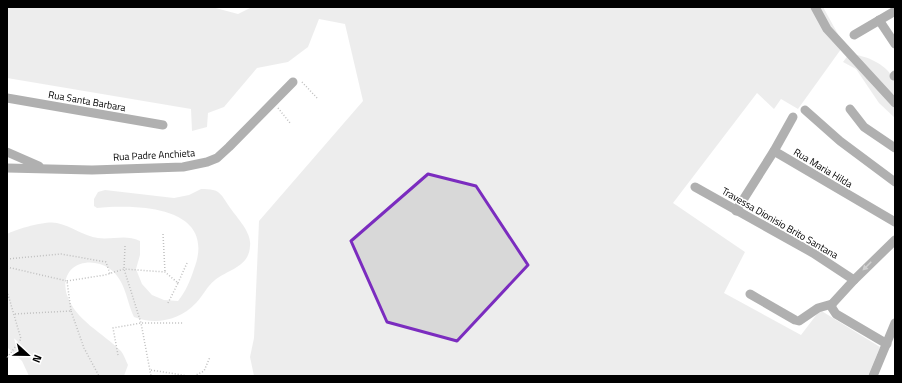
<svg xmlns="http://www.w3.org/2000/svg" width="902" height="383" font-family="'Titillium Web',sans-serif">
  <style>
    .green { fill: #d8d8d8 }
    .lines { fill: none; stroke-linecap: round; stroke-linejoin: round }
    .path { stroke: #737373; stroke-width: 1.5; stroke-dasharray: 1 2; stroke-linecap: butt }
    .minor { stroke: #515151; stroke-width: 9 }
    .oneway { fill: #979797 }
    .marked { fill: none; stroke: #7b2cbf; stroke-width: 3; stroke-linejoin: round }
    .labels { text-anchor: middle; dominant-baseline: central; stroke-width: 3.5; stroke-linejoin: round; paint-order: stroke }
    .street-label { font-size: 10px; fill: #000; stroke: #fff }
  </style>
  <rect width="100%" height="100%" fill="#fff"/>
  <g class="green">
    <path d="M7,7h205l26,7 14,-7h571l21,38 -46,64 -17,-10 -7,10 -17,-16 -84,110 72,49 -21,41 77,42 19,-25 60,37 -12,29h-614l-4,-19 4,-19 5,-117 104,-120 -18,-77 -26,-5 -11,28 -20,15 -31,6 -33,39 -16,6 -1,14 -15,4 -1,-22 -184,-31z"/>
    <path d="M849,54c17,1 41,11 46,29 3,10 0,25 0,35l-16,-15 -23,-34 -13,-7z"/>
    <path d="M201,189c21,0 19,5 30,20 7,10 21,24 19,37 -1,21 -21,23 -35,34 -8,6 -12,16 -19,23 -17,18 -41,22 -62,14 -8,-17 -8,-36 -24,-48 -22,-15 -52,-3 -43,26 8,25 36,38 54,56 3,4 5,10 7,14l-4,11h-95l-7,-15 -15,-14v-113c9,-5 40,-14 50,-11 14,3 27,13 41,15 14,2 28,-4 42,3v14l-4,14 6,15 10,11 12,5 14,1c8,-10 12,-20 16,-32 24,-63 -56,-65 -97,-61l-3,-2v-7l4,-7 7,-2 69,8 15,-3z"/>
  </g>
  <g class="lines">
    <g class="path">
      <path d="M302,82l15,16"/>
      <path d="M278,108l12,15"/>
      <path d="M163,234l2,38"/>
      <path d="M125,246l-1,23 17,54 10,53"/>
      <path d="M7,259l54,-5 45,8 4,12"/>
      <path d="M7,267l60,14 4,30 -57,3"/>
      <path d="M67,281l38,-6 19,-6 41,3 13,11 -10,20"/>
      <path d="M178,283l9,-20"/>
      <path d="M7,291l14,48 -14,19"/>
      <path d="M71,311l13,37 15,28"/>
      <path d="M118,355l-5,-27 28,-5h42"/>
      <path d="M151,370l37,6"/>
      <path d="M194,376l10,-5 6,-14"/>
    </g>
    <g class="minor">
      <path d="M815,7l12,22 68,74"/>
      <path d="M879,20l16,24"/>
      <path d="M854,35l41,-24"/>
      <path d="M894,76l1,-1"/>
      <path d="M7,98l156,27"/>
      <path d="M850,109l14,18 31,21"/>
      <path d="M805,110l35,31 55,41"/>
      <path d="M793,117l-19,34 121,71"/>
      <path d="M7,152l32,14"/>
      <path d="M7,168l85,2 91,-3 24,-5 10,-4 12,-11 64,-65"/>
      <path d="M695,187l118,66 41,27"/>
      <path d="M736,211l38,-60"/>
      <path d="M750,294l45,26 4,1 19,-13 14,-4"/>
      <path d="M887,344l-51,-30 -4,-6v-4l22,-24 41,-40"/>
      <path d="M873,376l22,-53"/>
    </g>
  </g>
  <defs><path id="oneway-solid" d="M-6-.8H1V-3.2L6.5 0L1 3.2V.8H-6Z"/></defs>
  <use class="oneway" href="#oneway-solid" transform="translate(867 266) rotate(135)"/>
  <path d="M0 0H902V383H0ZM428,174l48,12 52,79 -71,76 -70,-19 -36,-81z" fill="#fff" fill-opacity=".55" fill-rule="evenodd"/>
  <path class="marked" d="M428,174l48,12 52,79 -71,76 -70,-19 -36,-81z"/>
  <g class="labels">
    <g class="street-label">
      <text transform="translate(87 101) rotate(10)">Rua Santa Barbara</text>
      <text transform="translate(154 155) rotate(-3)">Rua Padre Anchieta</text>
      <text transform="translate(823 168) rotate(31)">Rua Maria Hilda</text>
      <text transform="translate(780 223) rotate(30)">Travessa Dionisio Brito Santana</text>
    </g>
  </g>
  <rect width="902" height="383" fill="none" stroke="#000000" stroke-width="16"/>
  <g transform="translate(28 355) rotate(112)" stroke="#ffffff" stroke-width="3" paint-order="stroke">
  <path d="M0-3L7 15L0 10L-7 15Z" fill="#000000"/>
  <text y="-6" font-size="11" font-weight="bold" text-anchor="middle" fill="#000000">N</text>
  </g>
</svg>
